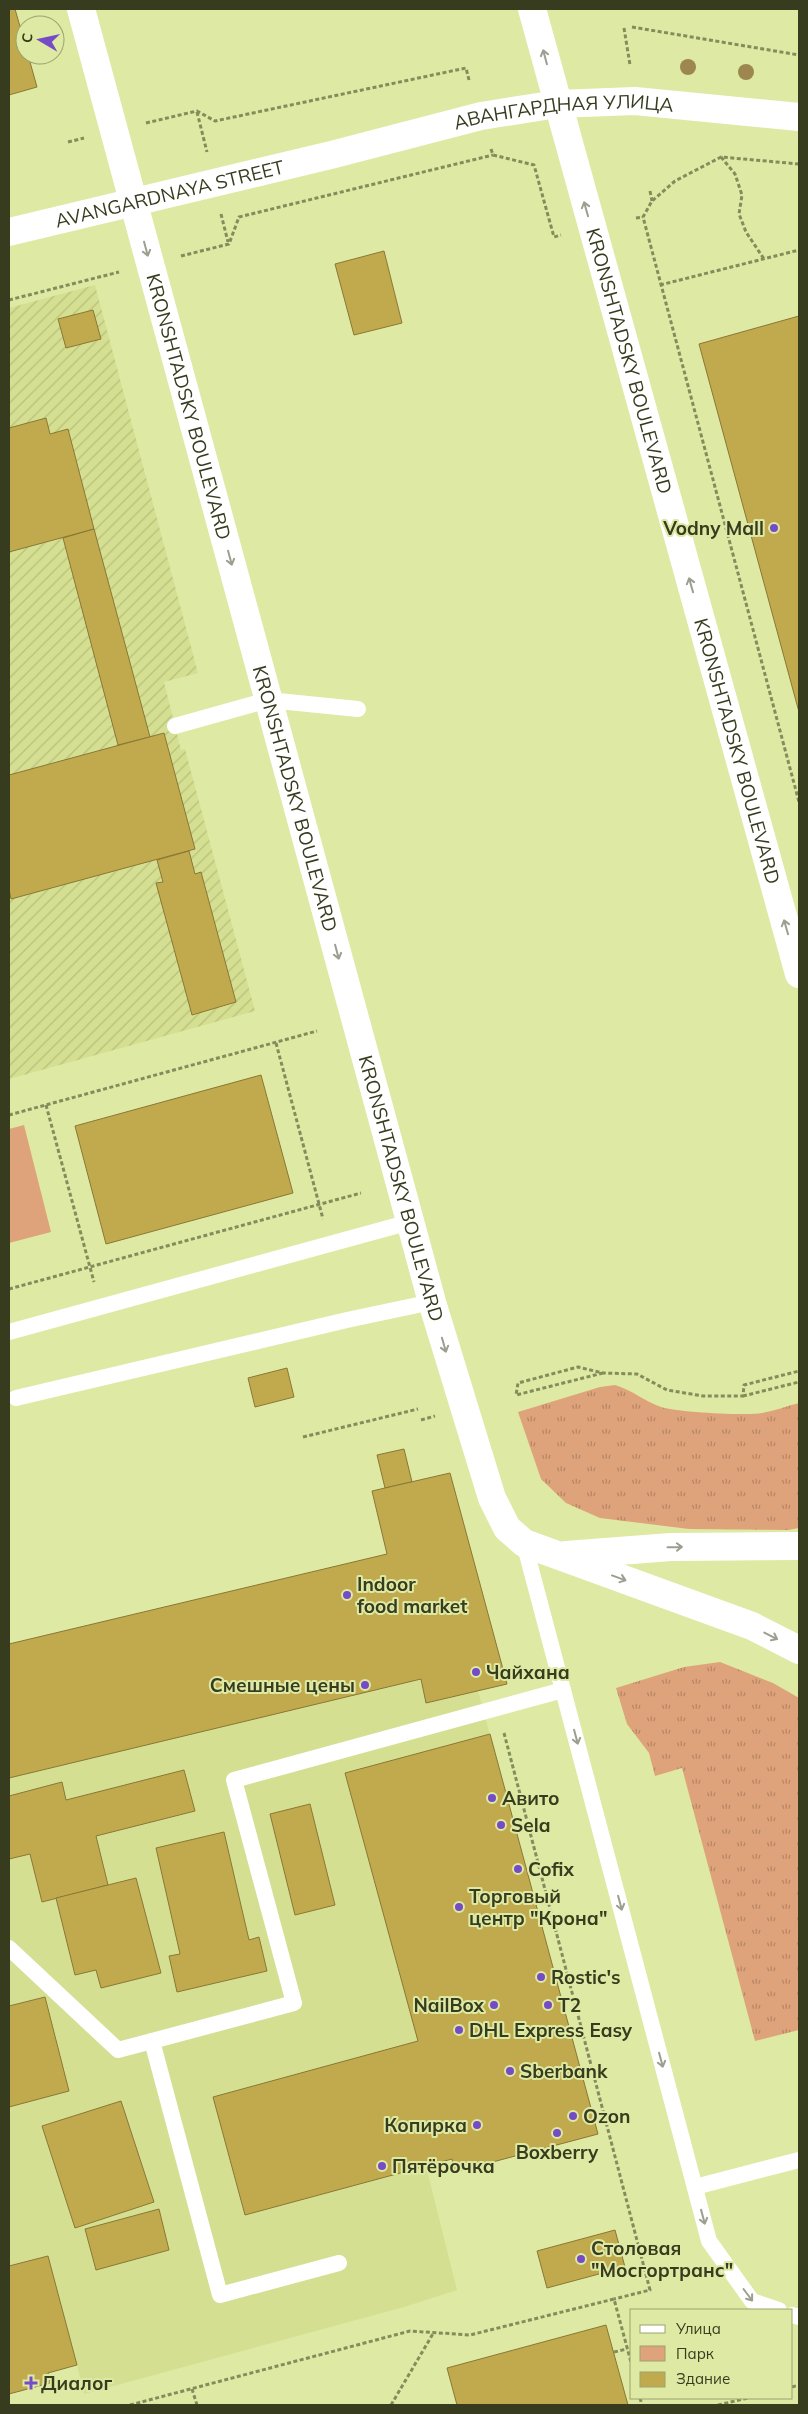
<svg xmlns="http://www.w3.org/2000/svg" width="808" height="2414" font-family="Mulish,sans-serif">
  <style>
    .built { fill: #d4df92 }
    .industrial { fill: url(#industrial-furrows) }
    .grass { fill: url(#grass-tufts) }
    .park { fill: #dfa37b }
    .building { fill: #c1aa4e; stroke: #897834 }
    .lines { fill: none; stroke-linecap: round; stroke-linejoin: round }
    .path { stroke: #858c5c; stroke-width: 3; stroke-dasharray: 4 2.5; stroke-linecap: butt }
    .lane { stroke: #fff; stroke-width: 16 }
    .secondary { stroke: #fff; stroke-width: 28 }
    .tree { fill: #9d8751 }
    .oneway { stroke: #9c9e8f }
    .poi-dot { fill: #754cc5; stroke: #dee9a3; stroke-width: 2 }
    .labels { text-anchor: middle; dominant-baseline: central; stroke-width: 4; stroke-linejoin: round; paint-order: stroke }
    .street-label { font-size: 19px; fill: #383c1f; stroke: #dee9a3 }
    .poi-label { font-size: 19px; font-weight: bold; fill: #383c1f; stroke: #dee9a3; text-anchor: start }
  </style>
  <defs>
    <pattern id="industrial-furrows" width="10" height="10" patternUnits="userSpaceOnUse" patternTransform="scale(1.25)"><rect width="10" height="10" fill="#d4df92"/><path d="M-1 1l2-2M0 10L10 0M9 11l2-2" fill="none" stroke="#b7c07d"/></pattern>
    <pattern id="grass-tufts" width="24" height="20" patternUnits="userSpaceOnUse" patternTransform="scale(1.25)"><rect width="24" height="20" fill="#dfa37b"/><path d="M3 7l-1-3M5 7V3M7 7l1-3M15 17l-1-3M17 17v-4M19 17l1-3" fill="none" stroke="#b68664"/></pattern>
  </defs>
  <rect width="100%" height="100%" fill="#dee9a3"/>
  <path class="built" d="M450,1473l56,211 -28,7 120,443 -143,38 -4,-13 -25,7 31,124 -53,17 -320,87 -7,-29 -29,8 2,10 -41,11v-750l378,-90 -15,-63z"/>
  <path class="industrial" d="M95,285l103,388 -34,9 17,68 4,-1 70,262 -246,68v-771z"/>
  <g class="grass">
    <path d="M615,1385c17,5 29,16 46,22 15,5 84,9 101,6 12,-2 25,-7 37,-10v125l-11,2 -99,-1 -89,-11 -34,-15 -25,-24 -23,-67 82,-25z"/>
    <path d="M720,1662l53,21 26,15v332l-44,11 -73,-273 -27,8 -6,-23 -22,-29 -11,-36 68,-21z"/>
  </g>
  <path class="park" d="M24,1125l27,107 -42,11v-114z"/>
  <g class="building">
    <path d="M9,9h6l10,35v11h3l9,32 -28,8z"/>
    <path d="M384,251l18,72 -48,12 -19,-71z"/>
    <path d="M93,310l8,29 -35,9 -8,-29z"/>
    <path d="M799,316v396l-100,-368z"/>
    <path d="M46,418l4,16 18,-5 26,100 -85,23v-124z"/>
    <path d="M94,529l56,208 -32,8 -55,-207z"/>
    <path d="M164,733l31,116 -184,50 -2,-10v-114z"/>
    <path d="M189,851l6,23 6,-2 35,130 -44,13 -36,-132 7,-1 -6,-22z"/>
    <path d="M261,1075l32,118 -187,51 -31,-118z"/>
    <path d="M287,1368l7,29 -39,10 -7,-29z"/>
    <path d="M404,1449l8,33 -27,6 -8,-33z"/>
    <path d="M450,1473l57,211 -81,19 -5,-24 -412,99v-134l378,-90 -15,-63z"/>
    <path d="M490,1734l108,400 -143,38 -3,-13 -207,56 -32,-118 205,-56 -73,-268z"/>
    <path d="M184,1770l11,41 -99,25 12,49 -66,17 -12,-48 -21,5v-63l53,-14 4,18z"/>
    <path d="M310,1804l25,101 -40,10 -25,-101z"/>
    <path d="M224,1832l25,108 10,-3 8,34 -90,21 -8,-36 11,-2 -24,-106z"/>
    <path d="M136,1878l25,95 -60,15 -5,-18 -21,5 -19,-77z"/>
    <path d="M45,1997l24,94 -60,16v-101z"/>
    <path d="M121,2101l33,101 -79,26 -33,-102z"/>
    <path d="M159,2209l10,41 -73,20 -11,-41z"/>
    <path d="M615,2230l10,37 -78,21 -10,-37z"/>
    <path d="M48,2256l29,109 -29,8 2,10 -41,11v-128z"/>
    <path d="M606,2325l22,80h-171l-10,-37z"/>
  </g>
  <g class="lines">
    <g class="path">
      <path d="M632,27l167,28"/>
      <path d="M624,28l6,37"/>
      <path d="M197,112l10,40"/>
      <path d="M146,123l51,-12 18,10 251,-53 3,12"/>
      <path d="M68,142l16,-4"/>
      <path d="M491,149l2,6 41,10 20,72 7,-2"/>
      <path d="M721,157l14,17 7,21 -3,19 7,18 18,27"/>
      <path d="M799,164l-78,-7 -46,24 -23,20 -9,16 156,585"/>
      <path d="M650,191l2,10"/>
      <path d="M221,214l7,28"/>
      <path d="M636,218l7,-1"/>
      <path d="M181,256l48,-12 10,-27 254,-62"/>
      <path d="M660,285l139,-35"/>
      <path d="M9,300l110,-28"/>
      <path d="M276,1043l47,176"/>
      <path d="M46,1105l48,177"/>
      <path d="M9,1115l308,-84"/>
      <path d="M9,1289l352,-96"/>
      <path d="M603,1373l-87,22 2,-12 60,-16 25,6 34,1 30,16 36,6h40l1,-11 55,-14"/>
      <path d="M743,1396l56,-14"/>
      <path d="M421,1420l14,-4"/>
      <path d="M303,1437l115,-28"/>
      <path d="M504,1733l146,557 -36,9"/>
      <path d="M614,2352l13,-3"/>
      <path d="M792,2387l7,-2"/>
      <path d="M192,2389l5,16"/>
      <path d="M640,2398l2,7"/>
      <path d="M130,2405l280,-74 60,4 144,-36 18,67"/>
      <path d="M391,2405l43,-73"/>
      <path d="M718,2405l30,-7"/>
    </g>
    <g class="lane">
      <path d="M175,726l93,-26 90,9"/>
      <path d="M9,1332l401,-110"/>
      <path d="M16,1398l331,-78 85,-18"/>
      <path d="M524,1543l185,698 43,60 27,9"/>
      <path d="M9,1948l109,102 34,-9"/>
      <path d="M695,2187l104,-27"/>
      <path d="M339,2263l-119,32 -68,-254 142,-38 -60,-223 329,-90"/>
      <path d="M792,2315l7,2"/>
    </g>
    <g class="secondary">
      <path id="s1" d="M81,9l351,1293 60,196 15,30 17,15 228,83 47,24"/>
      <path id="s2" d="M532,9l267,965"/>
      <path id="s3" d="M9,232l322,-77 150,-39 76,-12 78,-3 164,16"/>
      <path d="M566,1555l105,-8 128,-1"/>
    </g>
  </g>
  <g class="tree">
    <circle cx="688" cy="67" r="8"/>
    <circle cx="746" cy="72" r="8"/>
  </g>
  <defs><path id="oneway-shaft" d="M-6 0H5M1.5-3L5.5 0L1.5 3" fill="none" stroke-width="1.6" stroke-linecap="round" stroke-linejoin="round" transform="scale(1.25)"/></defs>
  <g class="oneway">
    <use href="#oneway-shaft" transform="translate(545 57) rotate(-105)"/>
    <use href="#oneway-shaft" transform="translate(586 209) rotate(-106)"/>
    <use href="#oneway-shaft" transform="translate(146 249) rotate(75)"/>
    <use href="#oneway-shaft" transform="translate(230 558) rotate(75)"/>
    <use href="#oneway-shaft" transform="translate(691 585) rotate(-106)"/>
    <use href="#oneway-shaft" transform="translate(786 927) rotate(-106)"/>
    <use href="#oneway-shaft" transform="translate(337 952) rotate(75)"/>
    <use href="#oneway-shaft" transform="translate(444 1345) rotate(74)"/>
    <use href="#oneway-shaft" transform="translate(675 1547) rotate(-1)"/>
    <use href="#oneway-shaft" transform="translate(619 1578) rotate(20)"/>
    <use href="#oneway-shaft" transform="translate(771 1636) rotate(27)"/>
    <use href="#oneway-shaft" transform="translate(576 1737) rotate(75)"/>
    <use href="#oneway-shaft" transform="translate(620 1903) rotate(75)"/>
    <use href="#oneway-shaft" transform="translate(661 2060) rotate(75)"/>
    <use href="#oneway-shaft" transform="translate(703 2217) rotate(75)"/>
    <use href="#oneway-shaft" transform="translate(748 2295) rotate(53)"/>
  </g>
  <g class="poi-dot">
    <circle cx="774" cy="528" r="5"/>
    <circle cx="347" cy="1595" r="5"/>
    <circle cx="476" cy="1672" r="5"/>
    <circle cx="365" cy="1685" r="5"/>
    <circle cx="492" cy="1798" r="5"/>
    <circle cx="501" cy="1825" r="5"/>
    <circle cx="518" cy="1869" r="5"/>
    <circle cx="459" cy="1907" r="5"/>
    <circle cx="541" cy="1977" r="5"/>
    <circle cx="494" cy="2005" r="5"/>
    <circle cx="548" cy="2005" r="5"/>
    <circle cx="459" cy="2030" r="5"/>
    <circle cx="510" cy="2071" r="5"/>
    <circle cx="573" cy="2116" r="5"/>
    <circle cx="477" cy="2125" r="5"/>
    <circle cx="557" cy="2133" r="5"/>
    <circle cx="382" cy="2166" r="5"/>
    <circle cx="581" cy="2259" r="5"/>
    <path d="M28.5 2375.5h5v5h5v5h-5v5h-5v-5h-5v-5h5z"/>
  </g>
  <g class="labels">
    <g class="street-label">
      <text stroke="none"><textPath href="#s3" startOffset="569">АВАНГАРДНАЯ УЛИЦА</textPath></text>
      <text stroke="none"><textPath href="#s3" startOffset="165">AVANGARDNAYA STREET</textPath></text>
      <text stroke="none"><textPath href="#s2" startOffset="365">KRONSHTADSKY BOULEVARD</textPath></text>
      <text stroke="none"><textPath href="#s1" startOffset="412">KRONSHTADSKY BOULEVARD</textPath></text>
      <text stroke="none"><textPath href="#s2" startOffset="770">KRONSHTADSKY BOULEVARD</textPath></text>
      <text stroke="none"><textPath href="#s1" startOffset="818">KRONSHTADSKY BOULEVARD</textPath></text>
      <text stroke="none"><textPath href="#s1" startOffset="1222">KRONSHTADSKY BOULEVARD</textPath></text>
    </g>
    <g class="poi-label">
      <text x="764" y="528" text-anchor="end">Vodny Mall</text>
      <text x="357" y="1584">Indoor<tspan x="357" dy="22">food market</tspan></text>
      <text x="486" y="1672">Чайхана</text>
      <text x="355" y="1685" text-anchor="end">Смешные цены</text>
      <text x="502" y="1798">Авито</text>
      <text x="511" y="1825">Sela</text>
      <text x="528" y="1869">Cofix</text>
      <text x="469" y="1896">Торговый<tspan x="469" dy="22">центр "Крона"</tspan></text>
      <text x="551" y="1977">Rostic's</text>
      <text x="484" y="2005" text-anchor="end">NailBox</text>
      <text x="558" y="2005">T2</text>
      <text x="469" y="2030">DHL Express Easy</text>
      <text x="520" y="2071">Sberbank</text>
      <text x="583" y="2116">Ozon</text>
      <text x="467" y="2125" text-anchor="end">Копирка</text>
      <text x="557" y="2152" text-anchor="middle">Boxberry</text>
      <text x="392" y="2166">Пятёрочка</text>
      <text x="591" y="2248">Столовая<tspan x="591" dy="22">"Мосгортранс"</tspan></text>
      <text x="41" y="2383">Диалог</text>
    </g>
  </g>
  <rect width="808" height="2414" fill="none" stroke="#383c1f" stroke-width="20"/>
  <rect x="630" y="2309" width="162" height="90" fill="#dee9a3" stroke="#9ca46e"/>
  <rect x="640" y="2325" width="25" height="8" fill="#ffffff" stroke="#9ca46e"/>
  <text x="676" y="2334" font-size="15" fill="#383c1f">Улица</text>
  <rect x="640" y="2346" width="25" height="15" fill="#dfa37b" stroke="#9ca46e"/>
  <text x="676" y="2359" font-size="15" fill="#383c1f">Парк</text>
  <rect x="640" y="2372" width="25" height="15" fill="#c1aa4e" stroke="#9ca46e"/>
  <text x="676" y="2384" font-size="15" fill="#383c1f">Здание</text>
  <g transform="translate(40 40) rotate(279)"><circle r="24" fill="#dee9a3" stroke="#9ca46e"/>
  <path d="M0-4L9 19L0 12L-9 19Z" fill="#754cc5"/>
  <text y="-8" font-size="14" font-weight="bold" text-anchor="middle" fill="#383c1f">С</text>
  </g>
</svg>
